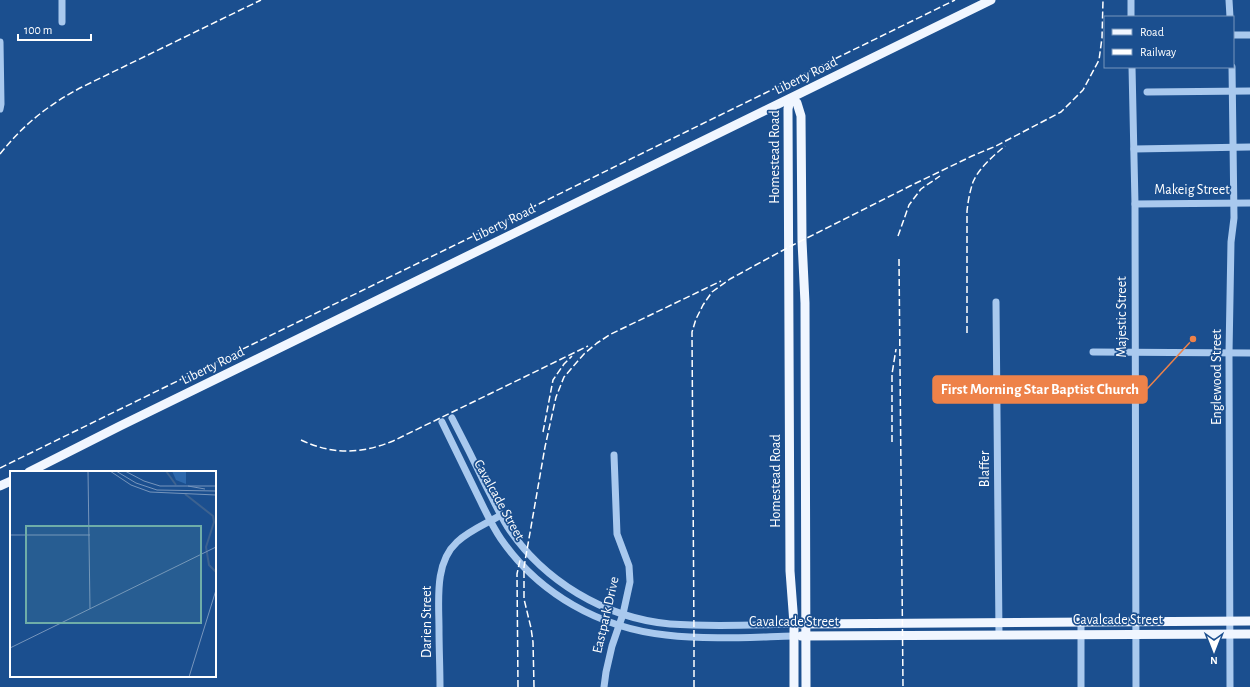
<svg xmlns="http://www.w3.org/2000/svg" width="1250" height="687" font-family="'Alegreya Sans',sans-serif">
  <style>
    .lines { fill: none; stroke-linecap: round; stroke-linejoin: round }
    .minor { stroke: #a9c9ee; stroke-width: 7 }
    .major { stroke: #f0f6ff; stroke-width: 9 }
    .rail { stroke: #fff; stroke-width: 1.5; stroke-dasharray: 7 3; stroke-linecap: butt }
    .labels { text-anchor: middle; dominant-baseline: central; stroke-width: 3.5; stroke-linejoin: round; paint-order: stroke }
    .street-label { font-size: 14px; fill: #fff; stroke: #1b4f8f }
    .inset-river { fill: none; stroke: #3c6290; stroke-width: 2 }
    .inset-road { fill: none; stroke: #7695bc; stroke-width: 1 }
    .view { fill: #6fada8; fill-opacity: 0.15; stroke: #6fada8; stroke-width: 2 }
    .inset-edge { fill: none; stroke: #fff; stroke-width: 2 }
    .leader { fill: none; stroke: #ee8249; stroke-width: 1.5 }
    .callout-dot { fill: #ee8249; stroke: #1b4f8f; stroke-width: 1.5 }
    .callout { fill: #ee8249; stroke: #ee8249; stroke-width: 1.5 }
    .callout-label { font-size: 15px; text-anchor: middle; font-weight: bold; fill: #fff }
  </style>
  <rect width="100%" height="100%" fill="#1b4f8f"/>
  <g class="lines">
    <g class="minor">
      <path d="M62,0v22"/>
      <path d="M1229,0l1,17"/>
      <path d="M1131,17v-17"/>
      <path d="M1233,35h17"/>
      <path d="M0,42l1,62 -1,5"/>
      <path d="M1132,67l3,137 1,483"/>
      <path d="M1147,92l103,-1"/>
      <path d="M1134,149l116,-2"/>
      <path d="M1135,204l115,-1"/>
      <path d="M996,302l3,333"/>
      <path d="M1093,352l157,1"/>
      <path d="M452,418c12,23 23,45 34,68 7,13 13,27 21,40 36,55 98,92 163,98 41,3 83,1 124,0"/>
      <path d="M442,422c12,25 24,49 36,74 7,14 14,30 23,43 38,55 99,89 165,96 41,5 87,2 128,1"/>
      <path d="M440,687c0,-19 -1,-39 -1,-58 0,-28 -5,-66 18,-87 13,-12 29,-18 44,-27"/>
      <path d="M604,687l2,-15 6,-26 11,-32 7,-32 -1,-16 -12,-32 -3,-79"/>
      <path d="M1081,687v-65"/>
      <path d="M1230,687l-1,-334 2,-111 3,-24 -2,-151"/>
    </g>
    <g class="major">
      <path d="M790,99l7,4 4,13 1,125 3,62 1,384"/>
      <path d="M790,99l-2,10 2,462 4,53v63"/>
      <path d="M29,472l91,-46 871,-426"/>
      <path d="M0,486l11,-5"/>
      <path d="M801,624l449,-3"/>
      <path d="M801,636l449,-2"/>
    </g>
    <g class="rail">
      <path d="M0,154c24,-30 48,-49 82,-67l179,-87"/>
      <path d="M898,236l11,-31 12,-16 19,-13"/>
      <path d="M899,259l4,428"/>
      <path d="M967,333v-122c1,-10 3,-20 6,-29 6,-14 20,-26 32,-36"/>
      <path d="M543,432l10,-52 11,-16 8,-8"/>
      <path d="M301,440c32,15 60,14 92,1l195,-95"/>
      <path d="M892,442v-68l4,-25"/>
      <path d="M0,468l955,-468"/>
      <path d="M518,687l-1,-113 3,-14"/>
      <path d="M534,687l-1,-45 -2,-14 -7,-29v-32l21,-120 11,-50 8,-20 20,-23 13,-11 14,-9 110,-53"/>
      <path d="M694,687v-50l-2,-305 4,-13 7,-14 9,-13 18,-13 59,-32 121,-61 62,-30 24,-10 65,-34 22,-22 16,-30 3,-22 1,-38"/>
    </g>
  </g>
  <g class="labels">
    <g class="street-label">
      <text transform="translate(806 76) rotate(-26)">Liberty Road</text>
      <text transform="translate(775 157) rotate(-90)">Homestead Road</text>
      <text x="1192" y="190">Makeig Street</text>
      <text transform="translate(504 223) rotate(-26)">Liberty Road</text>
      <text transform="translate(1122 317) rotate(-90)">Majestic Street</text>
      <text transform="translate(213 366) rotate(-26)">Liberty Road</text>
      <text transform="translate(1217 377) rotate(-90)">Englewood Street</text>
      <text transform="translate(985 469) rotate(-90)">Blaffer</text>
      <text transform="translate(776 481) rotate(-90)">Homestead Road</text>
      <text transform="translate(499 500) rotate(61)">Cavalcade Street</text>
      <text transform="translate(606 615) rotate(-77)">Eastpark Drive</text>
      <text x="1118" y="620">Cavalcade Street</text>
      <text transform="translate(427 622) rotate(-90)">Darien Street</text>
      <text x="794" y="622">Cavalcade Street</text>
    </g>
  </g>
  <g transform="translate(10 471)">
    <rect width="206" height="206" fill="#1b4f8f"/>
    <path d="M162,0h14v13l-10,-4z" fill="#2e69ad"/>
    <path class="inset-river" d="M156,0l10,14M175,23l28,22 1,6 -8,25 3,18 7,7"/>
    <path class="inset-road" d="M78,0l2,138M100,0l21,14 19,7 66,3M106,0l20,12 21,7 59,1M115,0l19,10 16,5h56M178,15l17,3M0,64h80M0,177l206,-101M179,206l27,-87"/>
    <path class="view" d="M16,55h175v97h-175z"/>
    <rect width="206" height="206" class="inset-edge"/>
  </g>
  <path class="leader" d="M1193 339L1147 389"/>
  <circle class="callout-dot" cx="1193" cy="339" r="4"/>
  <rect class="callout" x="933" y="376" width="214" height="27" rx="4"/>
  <g class="callout-label">
    <text x="1040" y="394">First Morning Star Baptist Church</text>
  </g>
  <rect x="1104" y="16" width="130" height="52" fill="#1b4f8f" stroke="#7695bc"/>
  <rect x="1112" y="29" width="20" height="6" fill="#f0f6ff" stroke="#7695bc"/>
  <text x="1140" y="36" font-size="12" fill="#ffffff">Road</text>
  <rect x="1112" y="49" width="20" height="6" fill="#ffffff" stroke="#7695bc"/>
  <text x="1140" y="56" font-size="12" fill="#ffffff">Railway</text>
  <g transform="translate(1214 651) rotate(180)" stroke="#1b4f8f" stroke-width="3" paint-order="stroke">
  <path d="M0-3L7 15L0 10L-7 15Z" fill="#ffffff"/>
  <text y="-6" font-size="11" font-weight="bold" text-anchor="middle" fill="#ffffff">N</text>
  </g>
  <path d="M18 34v6h73v-6" fill="none" stroke="#ffffff" stroke-width="2"/>
  <text x="24" y="34" font-size="12" fill="#ffffff" stroke="#1b4f8f" stroke-width="3" paint-order="stroke">100 m</text>
</svg>
